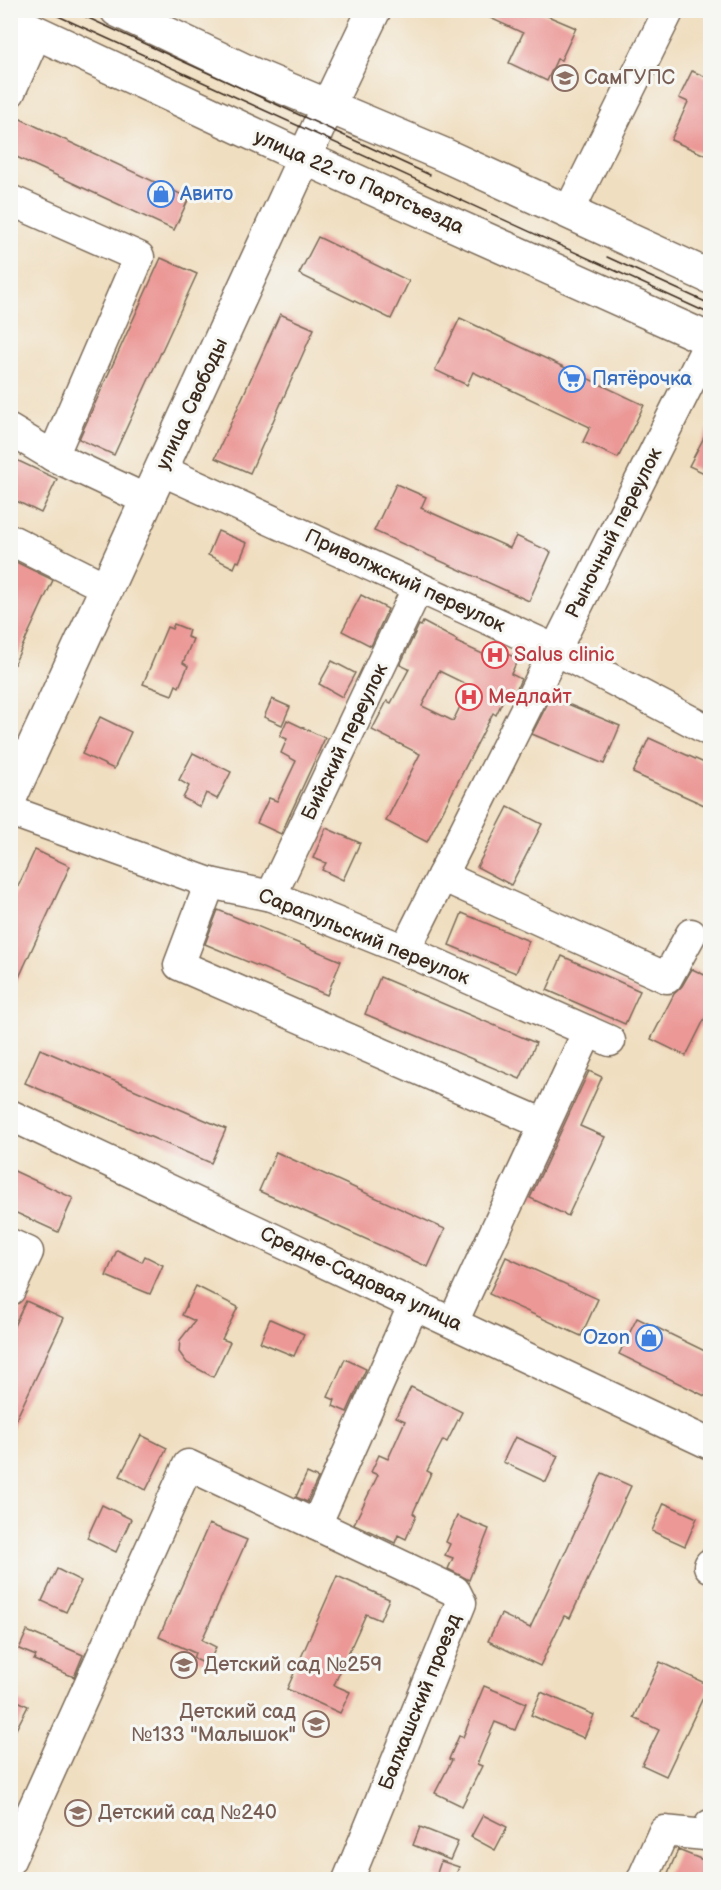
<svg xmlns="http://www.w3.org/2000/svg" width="721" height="1890" font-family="'Balsamiq Sans',sans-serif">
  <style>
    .building { fill: #eb9896; fill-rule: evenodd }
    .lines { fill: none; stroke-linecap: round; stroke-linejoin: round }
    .minor-casing { stroke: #7a6957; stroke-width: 33 }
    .major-casing { stroke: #7a6957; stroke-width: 36 }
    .minor { stroke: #fff; stroke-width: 30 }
    .major { stroke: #fff; stroke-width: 33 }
    .tram { stroke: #3b2a1e; stroke-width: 1.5 }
    .labels { text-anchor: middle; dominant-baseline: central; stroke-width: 6; stroke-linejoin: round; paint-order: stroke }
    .education-label { font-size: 20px; fill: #785e54; stroke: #f6f6f2; text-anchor: start }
    .street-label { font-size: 20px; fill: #3b2a1e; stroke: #f6f6f2 }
    .shop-label { font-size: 20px; fill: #366cbe; stroke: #f6f6f2; text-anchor: start }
    .health-label { font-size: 20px; fill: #be3a42; stroke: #f6f6f2; text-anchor: start }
  </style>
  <rect width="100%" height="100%" fill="#f6f6f2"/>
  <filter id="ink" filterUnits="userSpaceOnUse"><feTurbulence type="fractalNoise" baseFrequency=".0167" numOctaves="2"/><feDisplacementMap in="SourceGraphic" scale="12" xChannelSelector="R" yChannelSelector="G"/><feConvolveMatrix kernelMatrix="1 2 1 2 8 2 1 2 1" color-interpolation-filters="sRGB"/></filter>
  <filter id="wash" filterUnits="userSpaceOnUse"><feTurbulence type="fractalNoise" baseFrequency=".008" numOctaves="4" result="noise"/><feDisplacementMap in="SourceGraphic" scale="24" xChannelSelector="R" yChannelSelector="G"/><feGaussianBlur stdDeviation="1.35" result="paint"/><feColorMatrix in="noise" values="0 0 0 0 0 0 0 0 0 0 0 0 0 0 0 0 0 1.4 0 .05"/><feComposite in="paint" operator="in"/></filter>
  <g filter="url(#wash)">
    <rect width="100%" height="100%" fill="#f0dec0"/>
    <g id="blocks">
      <g class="building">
        <path d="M473,10l63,1 40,17 -15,32 -4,-1 -10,22 -38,-18 14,-30z"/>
        <path d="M692,71l19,8v65l-6,11 -34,-15 17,-38 -9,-4z"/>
        <path d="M10,114l179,84 -15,32 -164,-76z"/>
        <path d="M318,237l91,44 -18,38 -92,-45z"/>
        <path d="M161,258l36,16 -83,181 -35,-16z"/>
        <path d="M280,314l34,15 -64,144 -35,-15z"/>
        <path d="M460,318l184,87 -26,53 -35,-16 7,-15 -117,-55 -6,13 -32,-15z"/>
        <path d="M711,424v52l-22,-10z"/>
        <path d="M10,457l47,22 -16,34 -31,-15z"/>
        <path d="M396,484l30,13 -5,11 89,40 6,-12 35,16 -22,49 -155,-70z"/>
        <path d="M218,531l29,12 -8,19 -2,-1 -3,7 -26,-13z"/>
        <path d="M16,562l37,18 -43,93v-100z"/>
        <path d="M361,595l27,14 -17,37 -29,-15z"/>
        <path d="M423,622l34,18 -1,2 31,14 4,-10 27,13 -7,15 10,5 -10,22 -7,-3 -8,17 -3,-2 -66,129 -41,-21 34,-67 -48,-24 15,-29 4,2 18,-34 -9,-4 19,-40 2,1zM439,671l31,15 -17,35 -31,-15z"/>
        <path d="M174,624l15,6 -2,7 6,2 -10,24 5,3 -9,21 -3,-2 -4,10 -29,-11 24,-57 5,2z"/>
        <path d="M332,661l23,12 -13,24 -23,-13z"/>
        <path d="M551,697l69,29 -16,38 -72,-30z"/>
        <path d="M272,699l18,8 -8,18 -18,-8z"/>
        <path d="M100,717l31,15 -17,37 -32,-15z"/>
        <path d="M287,720l38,18 -44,96 -24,-11 12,-25 8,3 19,-40 -15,-8 6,-14 -7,-3z"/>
        <path d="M649,738l62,28v42l-78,-35z"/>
        <path d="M193,753l38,19 -14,27 -11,-6 -6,14 -17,-9 6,-12 -10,-6z"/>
        <path d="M508,807l34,17 -31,61 -34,-18z"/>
        <path d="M326,828l34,15 -17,37 -21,-10 4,-7 -13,-5z"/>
        <path d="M35,850l35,16 -60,131v-93z"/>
        <path d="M218,910l123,51 -14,34 -122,-51z"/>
        <path d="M462,913l67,28 -13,32 -67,-28z"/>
        <path d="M562,956l78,35 -15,33 -78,-34z"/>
        <path d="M692,969l19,9v28l-25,50 -35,-17 23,-45 8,-8z"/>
        <path d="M380,977l156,66 -16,36 -155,-65z"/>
        <path d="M40,1049l186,80 -15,34 -186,-80z"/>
        <path d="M589,1071l13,6 -22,49 25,11 -37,79 -38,-18z"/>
        <path d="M276,1152l169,77 -17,38 -169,-76z"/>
        <path d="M10,1169l63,29 -15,34 -48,-22z"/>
        <path d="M117,1250l25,12 3,-6 18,9 -13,29 -44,-18z"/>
        <path d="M506,1257l92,42 -17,37 -92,-42z"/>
        <path d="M196,1286l42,21 -16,32 8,3 -17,35 -26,-14 -8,-11 1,-12 15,-19 -13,-6z"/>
        <path d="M26,1301l38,17 -54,114v-98z"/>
        <path d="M637,1318l74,36v45l-92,-45z"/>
        <path d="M270,1319l34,15 -10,22 -34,-14z"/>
        <path d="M345,1359l21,10 -19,43 -14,-6 2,-6 -7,-3z"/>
        <path d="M411,1387l51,25 -15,30 -4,-2 -16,31 4,2 -18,40 3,3 -10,23 -8,-4 -3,8 -41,-19 24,-49 -7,-3 8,-17 9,4 17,-38 -9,-4z"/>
        <path d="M141,1435l26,13 -21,42 -26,-14z"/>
        <path d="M515,1437l43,19 -12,26 -43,-20z"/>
        <path d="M307,1473l11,5 -11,24 -11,-5z"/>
        <path d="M602,1473l29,13 -61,132 -6,-2 -24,50 -52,-25 13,-27 29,14z"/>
        <path d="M664,1503l33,15 -12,28 -33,-15z"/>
        <path d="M102,1505l29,14 -15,33 -29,-14z"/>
        <path d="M457,1516l32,13 -20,51 -21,-11 5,-11 -8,-3 5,-11 -4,-2z"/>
        <path d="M209,1524l38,16 -45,100 14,7 -8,18 -15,-7 2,-5 -36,-16z"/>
        <path d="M57,1569l24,12 -15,31 -24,-11z"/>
        <path d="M337,1576l52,23 -9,21 -14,-6 -32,71 16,7 -10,21 -53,-24z"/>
        <path d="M27,1631l56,24 -9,22 -40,-17 2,-4 -17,-7z"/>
        <path d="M660,1662l49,23 -43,91 -24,-11 17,-35 -25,-12z"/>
        <path d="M484,1686l42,17 -11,27 -20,-8 -18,42 5,2 -20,40 -27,-13 17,-33 -3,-1 10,-23 4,1z"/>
        <path d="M541,1692l53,23 -10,23 -53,-23z"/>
        <path d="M10,1697l18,9 -18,35z"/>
        <path d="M483,1815l24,12 -12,23 -24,-13z"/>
        <path d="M420,1827l38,15 -8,18 -37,-15z"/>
        <path d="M678,1850l33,13v10l-3,7h-43z"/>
        <path d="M441,1861l18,6 -5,13h-9l-9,-4z"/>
      </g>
    </g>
  </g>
  <g filter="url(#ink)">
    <use href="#blocks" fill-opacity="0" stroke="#7a6957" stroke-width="1.5"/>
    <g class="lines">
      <defs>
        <g id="minor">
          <path d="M10,92l27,-60"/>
          <path d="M10,200l129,57 -86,199"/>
          <path d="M569,211l100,-201"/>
          <path d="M10,430l43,26 94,44"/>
          <path d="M161,470l395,180 154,81"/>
          <path d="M10,546l3,-5 94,47"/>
          <path d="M10,811l200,72 61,13 134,54 205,91"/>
          <path d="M442,876l225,102 24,-44"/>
          <path d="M210,883l-31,82 365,159"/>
          <path d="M271,896l147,-309"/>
          <path d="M405,950l305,-609"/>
          <path d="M10,1115l700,329"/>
          <path d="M10,1244l18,8 -18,38"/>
          <path d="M453,1322l135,-291"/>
          <path d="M710,1564l-1,2 1,1"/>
          <path d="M10,1860l178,-395 128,60"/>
          <path d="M348,1880l113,-277 -6,-12 -139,-66 98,-221"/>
          <path d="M642,1880l22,-49 41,4 5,-10"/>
        </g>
        <g id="major">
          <path d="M117,10l137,65 188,79 268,123"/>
          <path d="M10,20l295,138 405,182"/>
          <path d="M10,798l318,-692 46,-96"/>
        </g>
      </defs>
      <use href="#minor" class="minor-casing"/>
      <use href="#major" class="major-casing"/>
      <use href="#minor" class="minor"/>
      <use href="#major" class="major"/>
      <g class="tram">
        <path d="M45,10l665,304"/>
        <path d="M71,10l359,165"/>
        <path d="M607,257l103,47"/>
      </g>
    </g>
  </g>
  <defs>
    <symbol id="university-ring" viewBox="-11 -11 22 22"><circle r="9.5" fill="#f6f6f2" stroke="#8d6e63" stroke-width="1.5"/><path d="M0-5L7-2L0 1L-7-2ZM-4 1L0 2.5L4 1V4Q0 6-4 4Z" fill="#8d6e63"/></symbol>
    <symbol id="shop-ring" viewBox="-11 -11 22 22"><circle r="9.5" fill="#f6f6f2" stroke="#3f7fe0" stroke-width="1.5"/><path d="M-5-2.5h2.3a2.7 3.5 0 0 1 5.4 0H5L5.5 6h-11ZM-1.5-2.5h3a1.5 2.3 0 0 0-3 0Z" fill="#3f7fe0"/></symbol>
    <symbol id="supermarket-ring" viewBox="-11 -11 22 22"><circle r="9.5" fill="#f6f6f2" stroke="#3f7fe0" stroke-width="1.5"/><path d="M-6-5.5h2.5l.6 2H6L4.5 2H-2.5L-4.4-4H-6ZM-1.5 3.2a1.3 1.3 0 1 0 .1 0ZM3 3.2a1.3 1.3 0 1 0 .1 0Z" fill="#3f7fe0"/></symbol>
    <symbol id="hospital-ring" viewBox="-11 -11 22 22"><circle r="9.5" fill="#f6f6f2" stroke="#e0444e" stroke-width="1.5"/><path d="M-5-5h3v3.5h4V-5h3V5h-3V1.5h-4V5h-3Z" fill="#e0444e"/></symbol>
    <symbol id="school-ring" viewBox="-11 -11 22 22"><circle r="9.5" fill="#f6f6f2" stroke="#8d6e63" stroke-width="1.5"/><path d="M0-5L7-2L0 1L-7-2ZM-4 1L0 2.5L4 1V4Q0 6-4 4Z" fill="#8d6e63"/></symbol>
  </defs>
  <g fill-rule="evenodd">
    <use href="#university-ring" x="550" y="63" width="30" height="30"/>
    <use href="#shop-ring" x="146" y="179" width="30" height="30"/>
    <use href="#supermarket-ring" x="557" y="364" width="30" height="30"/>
    <use href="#hospital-ring" x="480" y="640" width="30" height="30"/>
    <use href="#hospital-ring" x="454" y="682" width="30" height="30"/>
    <use href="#shop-ring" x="634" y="1323" width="30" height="30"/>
    <use href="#school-ring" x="169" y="1650" width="30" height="30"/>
    <use href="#school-ring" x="301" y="1709" width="30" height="30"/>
    <use href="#school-ring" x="63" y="1798" width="30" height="30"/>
  </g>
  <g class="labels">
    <g class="education-label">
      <text x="584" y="78">СамГУПС</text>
      <text x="204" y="1665">Детский сад №259</text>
      <text x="296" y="1712" text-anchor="end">Детский сад<tspan x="296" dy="23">№133 "Малышок"</tspan></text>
      <text x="98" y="1813">Детский сад №240</text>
    </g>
    <g class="street-label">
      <text transform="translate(359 182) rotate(24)">улица 22-го Партсъезда</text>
      <text transform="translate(192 404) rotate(-65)">улица Свободы</text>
      <text transform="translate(614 533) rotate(-63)">Рыночный переулок</text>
      <text transform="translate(405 581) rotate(25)">Приволжский переулок</text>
      <text transform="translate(345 742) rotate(-64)">Бийский переулок</text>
      <text transform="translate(364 937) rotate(22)">Сарапульский переулок</text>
      <text transform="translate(361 1279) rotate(25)">Средне-Садовая улица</text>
      <text transform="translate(420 1702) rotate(-68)">Балхашский проезд</text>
    </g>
    <g class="shop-label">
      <text x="180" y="194">Авито</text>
      <text x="592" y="379">Пятёрочка</text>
      <text x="630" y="1338" text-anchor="end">Ozon</text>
    </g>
    <g class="health-label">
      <text x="514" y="655">Salus clinic</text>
      <text x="488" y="697">Медлайт</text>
    </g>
  </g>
  <rect width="721" height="1890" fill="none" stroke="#f6f6f2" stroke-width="36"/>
</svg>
